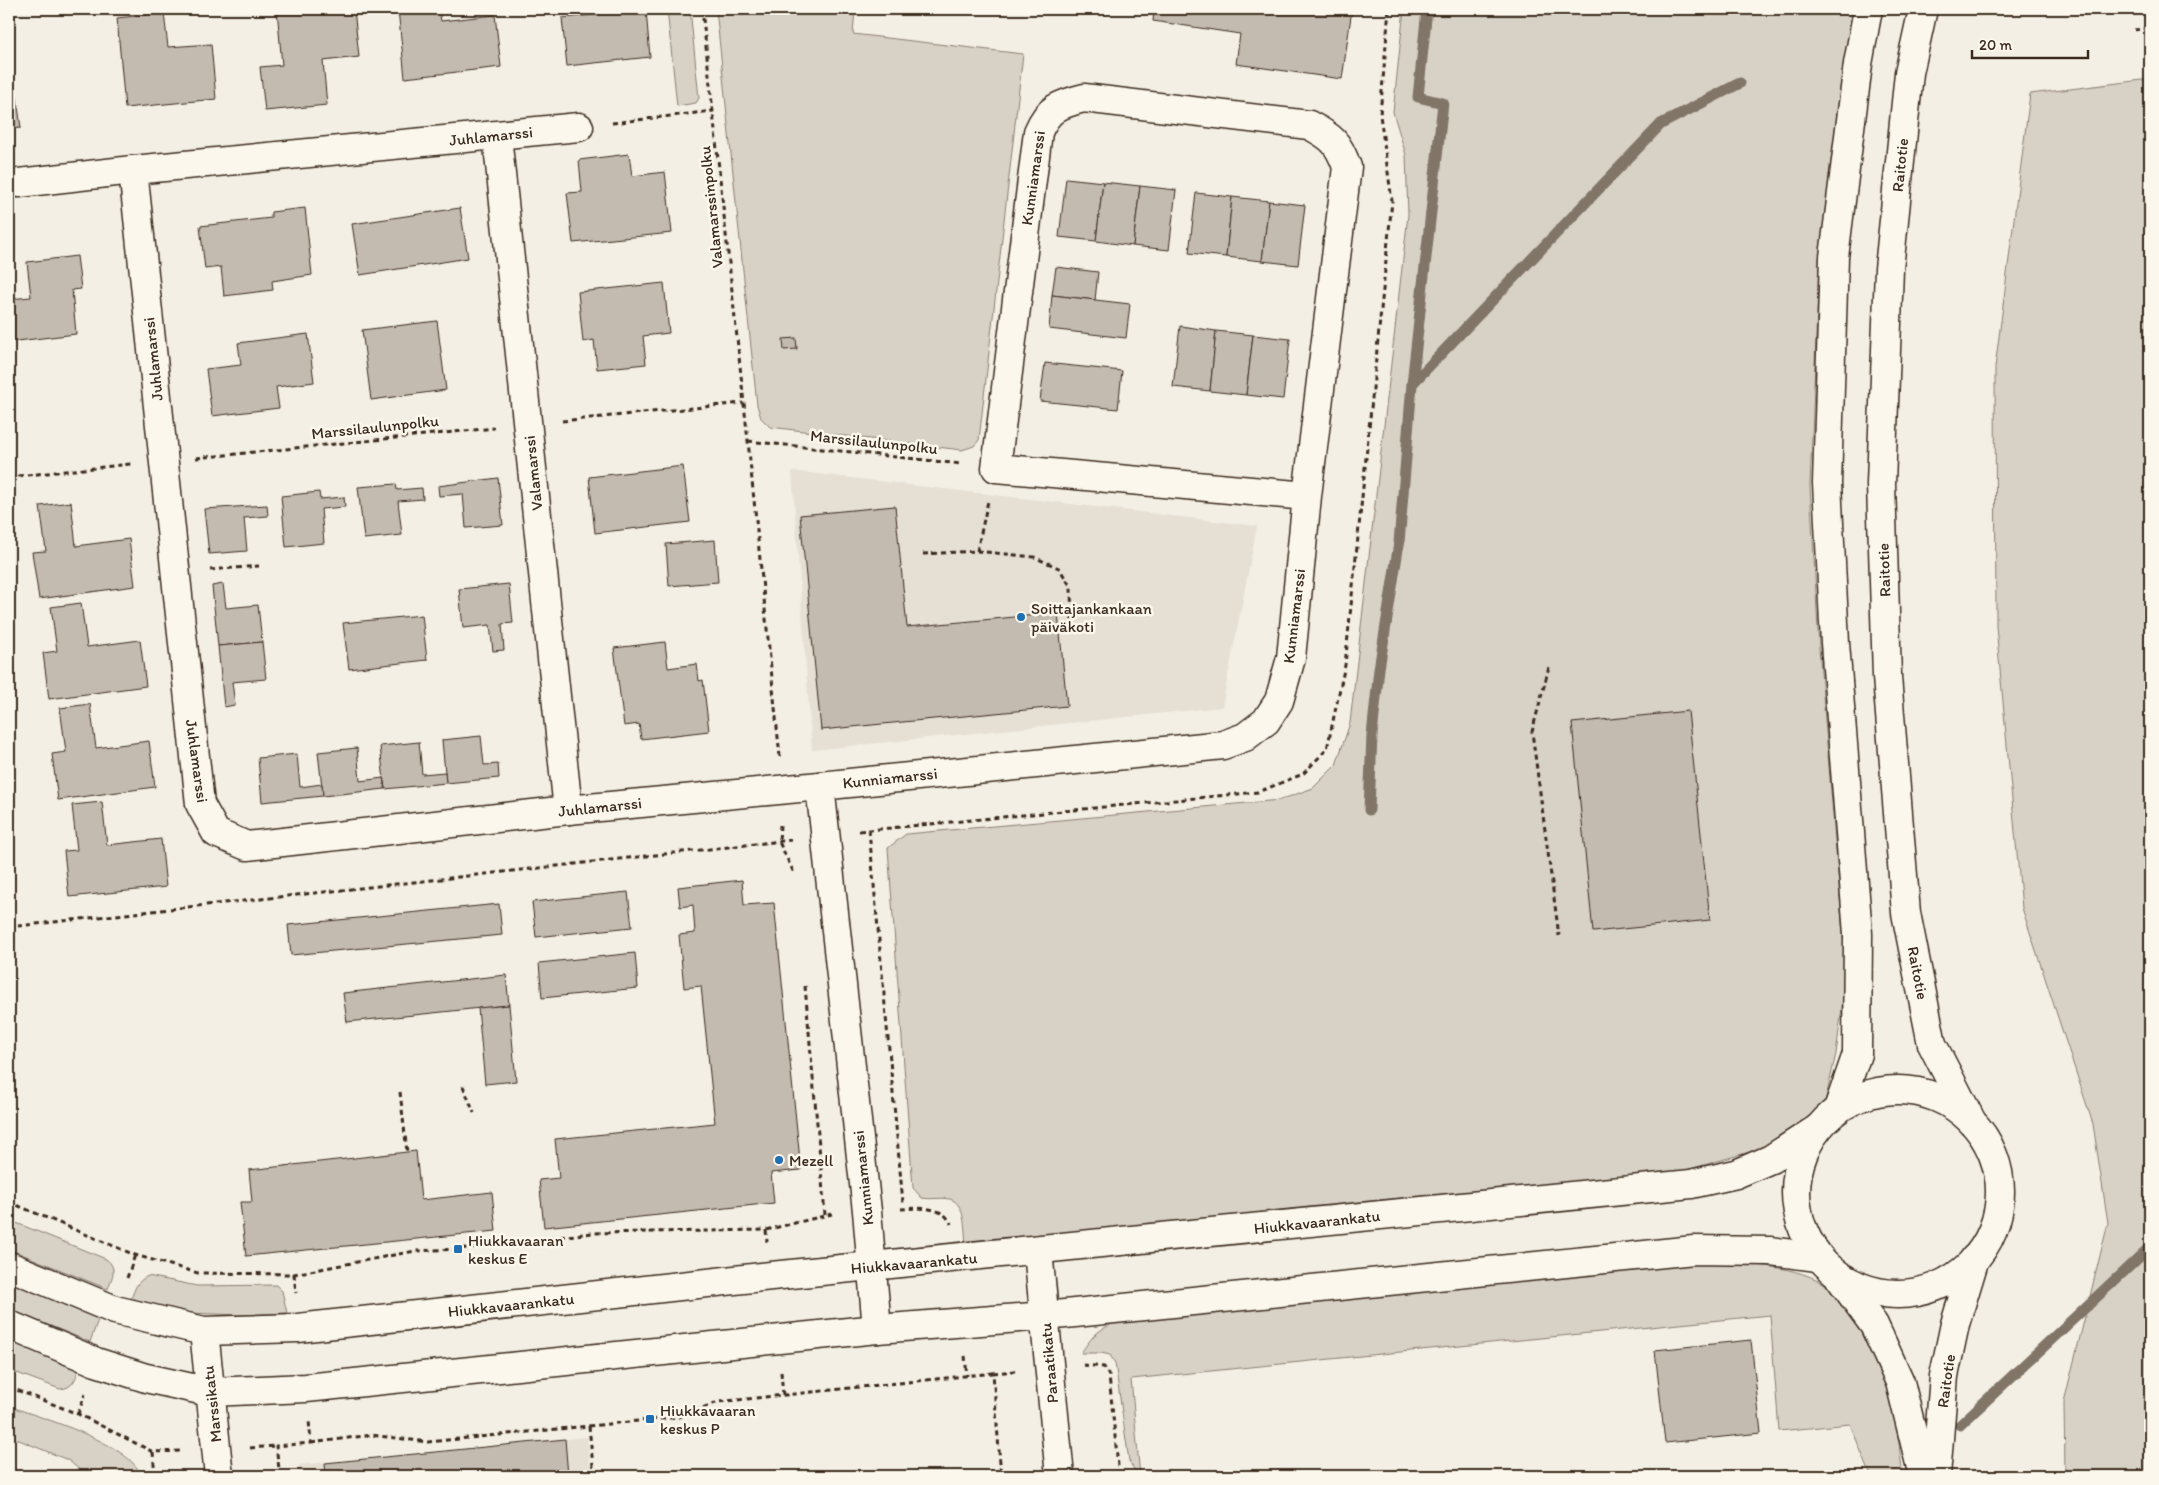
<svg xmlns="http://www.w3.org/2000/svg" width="2159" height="1485" font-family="Itim,sans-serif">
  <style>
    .built { fill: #e5dfd4 }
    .green { fill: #d8d1c6; stroke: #8a7e72 }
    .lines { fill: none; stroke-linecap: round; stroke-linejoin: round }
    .stream { stroke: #817468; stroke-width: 11 }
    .building { fill: #c3bbb0; stroke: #3b2a1e }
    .minor-casing { stroke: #3b2a1e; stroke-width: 31 }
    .tertiary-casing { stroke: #3b2a1e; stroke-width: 31 }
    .primary-casing { stroke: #3b2a1e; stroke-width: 31 }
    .path { stroke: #3b2a1e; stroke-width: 3; stroke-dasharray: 5 4; stroke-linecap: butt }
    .minor { stroke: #fbf7ec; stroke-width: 28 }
    .tertiary { stroke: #fbf7ec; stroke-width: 28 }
    .primary { stroke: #fbf7ec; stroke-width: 28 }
    .poi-dot { fill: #1f6fb2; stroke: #fbf7ec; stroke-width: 2 }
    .labels { text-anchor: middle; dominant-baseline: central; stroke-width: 5; stroke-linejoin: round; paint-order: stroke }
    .street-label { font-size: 16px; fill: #3b2a1e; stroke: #fbf7ec }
    .poi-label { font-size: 16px; fill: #3b2a1e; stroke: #fbf7ec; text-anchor: start }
  </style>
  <rect width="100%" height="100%" fill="#f3efe4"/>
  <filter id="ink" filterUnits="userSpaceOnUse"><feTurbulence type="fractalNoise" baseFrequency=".02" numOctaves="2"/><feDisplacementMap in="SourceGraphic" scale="10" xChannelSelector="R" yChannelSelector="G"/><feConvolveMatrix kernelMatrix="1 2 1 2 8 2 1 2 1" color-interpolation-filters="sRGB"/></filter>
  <g filter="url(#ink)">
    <g class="built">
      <path d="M792,471l465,55 -35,181 -410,43z"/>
      <path d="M587,1437l4,39h-291l-1,-11z"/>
    </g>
    <g class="green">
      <path d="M667,9h23l9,89 -3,5 -19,3z"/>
      <path d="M716,9h139l-2,25 170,20 -44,386 -5,6 -12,4 -192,-23 -9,-9 -4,-13z"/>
      <path d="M1404,9h451l-12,57 -24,195 -9,225 9,162 25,298 -1,54 -7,54 -11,48 -15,19 -43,26 -88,25 -713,71c-2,-14 0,-39 -16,-44 -9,-2 -19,1 -28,-1l-9,-10 -25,-340 18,-14 374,-34 33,-12 23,-23 14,-42 58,-508 -2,-60 -13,-43z"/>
      <path d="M2150,79v1397h-85l-1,-74 44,-179 -15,-99 -71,-216 -26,-282 -1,-258 35,-274z"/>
      <path d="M9,1220l97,39c12,9 6,18 2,30l-99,-40z"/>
      <path d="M1686,1264c43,0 92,-3 132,16 30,14 64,85 73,117 7,26 8,53 12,79h-32l-21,-52 -71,7 -9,-116 -639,64 9,97h-2l-9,-15 -14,-98 -5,-8 -9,-2h-20c12,-18 17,-24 39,-32z"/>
      <path d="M148,1276l49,10 79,-1 6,6 5,22 -47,2 -49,-2 -60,-14c4,-11 6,-18 17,-23z"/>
      <path d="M9,1280l90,37 -9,25 -81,-33z"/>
      <path d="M9,1340l70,29c-4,11 -6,19 -19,20l-51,-19z"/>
      <path d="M9,1406c32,12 122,37 132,70h-54l-19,-16 -59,-24z"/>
    </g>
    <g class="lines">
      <g class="stream">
        <path d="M1412,384l249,-260 79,-41"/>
        <path d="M1369,810l3,-75 7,-66 20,-126 13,-159 31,-281 -25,-6 9,-88"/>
        <path d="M1960,1425l190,-178"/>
      </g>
    </g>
    <g class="building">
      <path d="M277,9h77l5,48 -36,4 4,44 -62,6 -5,-44 22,-2z"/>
      <path d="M398,9h41l2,12 54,-6 6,52 -96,11z"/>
      <path d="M1154,9h198l-10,70 -106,-15 4,-30 -87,-13z"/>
      <path d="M646,10l4,47 -83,9 -5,-48z"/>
      <path d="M164,13l4,34 43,-3 5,55 -91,9 -8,-90z"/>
      <path d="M16,92l5,36 -12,1v-36z"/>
      <path d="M629,154l3,22 33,-4 7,61 -99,10 -6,-50 15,-1 -3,-32z"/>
      <path d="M1066,178l37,4 -7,59 -37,-4z"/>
      <path d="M1103,182l37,4 -7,60 -37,-5z"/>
      <path d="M1140,186l36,4 -7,60 -36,-4z"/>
      <path d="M1196,193l36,4 -6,60 -37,-4z"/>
      <path d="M1232,197l37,4 -7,60 -36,-4z"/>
      <path d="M1269,201l36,4 -7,60 -36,-4z"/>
      <path d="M305,208l7,67 -40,6 1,9 -49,6 -3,-29 -16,2 -5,-43 71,-8v-6z"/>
      <path d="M460,208l8,50 -108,17 -8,-51z"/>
      <path d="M77,256l4,33 -9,1 4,44 -67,8v-43l22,-2 -4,-35z"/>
      <path d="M1056,267l42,5 -3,28 -43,-5z"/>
      <path d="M664,283l5,50 -26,3 3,28 -49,5 -3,-29 -11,2 -5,-50z"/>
      <path d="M1052,295l78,9 -4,34 -77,-9z"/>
      <path d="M437,321l9,69 -75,10 -9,-70z"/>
      <path d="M1180,326l36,5 -6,60 -37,-4z"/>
      <path d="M1216,331l37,4 -7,60 -36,-4z"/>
      <path d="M308,334l6,48 -38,5 3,21 -67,8 -6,-47 35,-4 -3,-22z"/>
      <path d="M1253,335l37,4 -7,60 -37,-4z"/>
      <path d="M796,338l1,11 -13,1 -1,-11z"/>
      <path d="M1045,363l77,8 -4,38 -78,-8z"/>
      <path d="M683,466l7,56 -95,11 -6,-56z"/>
      <path d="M498,478l5,47 -37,3 -3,-34 -24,2 -1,-10z"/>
      <path d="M396,484l1,6 25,-2 1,11 -25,2 4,34 -38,4 -6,-52z"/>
      <path d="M319,492l1,7 24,-2 1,10 -24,2 3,34 -38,4 -5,-51z"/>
      <path d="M71,502l5,44 53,-7 6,47 -96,13 -7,-47 14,-1 -6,-45z"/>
      <path d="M267,505l1,11 -24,2 3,33 -38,3 -5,-45z"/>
      <path d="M895,506l12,121 151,-14 9,93 -246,24 -21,-215z"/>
      <path d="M715,540l3,42 -49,4 -3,-42z"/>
      <path d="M223,584l3,24 32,-3 4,37 -44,4 -6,-60z"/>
      <path d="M509,584l4,39 -11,1 2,26 -11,1 -3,-26 -27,3 -4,-39z"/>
      <path d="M81,603l6,44 53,-7 6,46 -97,13 -6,-46 14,-2 -6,-44z"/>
      <path d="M422,615l5,45 -78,9 -6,-46z"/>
      <path d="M262,642l4,37 -34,3 3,23 -11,2 -6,-61z"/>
      <path d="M665,642l3,26 29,-4 2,17 4,-1 6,51 -68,8 -2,-15 -15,2 -10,-78z"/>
      <path d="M90,704l6,44 53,-7 6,46 -97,13 -6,-46 14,-2 -6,-44z"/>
      <path d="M1688,711l22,209 -117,12 -21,-209z"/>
      <path d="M481,736l3,29 14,-1 1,14 -53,5 -4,-43z"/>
      <path d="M419,742l3,32 23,-2 1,11 -61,6 -5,-43z"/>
      <path d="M357,748l3,33 23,-3 2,11 -62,7 -5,-44z"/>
      <path d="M297,754l3,33 22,-3 1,12 -61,6 -4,-44z"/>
      <path d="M102,802l5,43 54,-6 5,48 -97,10 -5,-46 13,-1 -5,-45z"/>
      <path d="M742,880l2,25 30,-2 27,267 -30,3 3,30 -230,24 -5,-47 20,-2 -4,-39 160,-16 -14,-137 -17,2 -5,-53 16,-2 -2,-28 -13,2 -2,-20z"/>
      <path d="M628,892l4,35 -96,10 -4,-35z"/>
      <path d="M499,904l3,31 -211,20 -3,-30z"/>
      <path d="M635,953l3,35 -96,10 -3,-35z"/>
      <path d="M506,975l3,30 -162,17 -4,-29z"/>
      <path d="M509,1005l7,76 -31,3 -7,-76z"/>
      <path d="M416,1151l5,49 71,-8 4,39 -250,25 -6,-54h12l-3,-32z"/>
      <path d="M1751,1340l10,93 -96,10 -10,-93z"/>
      <path d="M565,1439l3,37h-242l-1,-13z"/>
    </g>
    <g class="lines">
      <defs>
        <g id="minor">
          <path d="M579,127l-446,43 67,634 16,29 31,13 321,-36 252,-24"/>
          <path d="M497,136l71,674"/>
          <path d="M19,183l114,-13"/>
          <path d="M1038,1251l22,225"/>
          <path d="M877,1329l-10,-118 -47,-425 403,-41 22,-8 21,-16 13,-20 12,-43 16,-162 40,-329c-9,-25 -15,-30 -38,-42l-225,-27c-24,6 -36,10 -46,34l-42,336 311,28"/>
          <path d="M204,1331l15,145"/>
        </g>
        <g id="tertiary">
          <path d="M9,1266l106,44 89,21 94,-3 473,-52 920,-92 45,-10 35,-15 46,-30"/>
          <path d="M9,1325l87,37 50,16 64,14 96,-4 571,-59 168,-13 649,-66 76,1 48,6"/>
        </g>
        <g id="primary">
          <path d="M1923,9l-14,64 -20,196 -8,215 6,193 19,236 26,131 39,76"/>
          <circle cx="1898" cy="1192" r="102"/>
          <path d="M1838,1109l19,-55 1,-120 -23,-291 -8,-160 7,-226 24,-193 10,-55"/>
          <path d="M1839,1277l35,48 26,57 23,94"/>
          <path d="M1936,1476l8,-100 11,-52 20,-66"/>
        </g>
      </defs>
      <use href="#minor" class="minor-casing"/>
      <use href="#tertiary" class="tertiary-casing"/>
      <use href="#primary" class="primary-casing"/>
      <g class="path">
        <path d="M702,9l46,432 32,316"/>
        <path d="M2134,30l16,-2"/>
        <path d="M612,123l101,-12"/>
        <path d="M562,421l181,-18"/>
        <path d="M748,441l214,23"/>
        <path d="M196,458l298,-30"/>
        <path d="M9,477l122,-13"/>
        <path d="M977,551l11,-50"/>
        <path d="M923,554l54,-3 57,6 25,11 12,19 1,41"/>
        <path d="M210,570l49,-4"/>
        <path d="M1549,667l-17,65 27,204"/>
        <path d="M780,825l-1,17 15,31"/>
        <path d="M869,830l34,373"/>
        <path d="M859,831l399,-39 45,-18 24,-25 18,-84 47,-464 -12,-86 9,-106"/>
        <path d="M9,927l782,-87"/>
        <path d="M805,986l20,229"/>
        <path d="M463,1086l11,27"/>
        <path d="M400,1092l7,60"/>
        <path d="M9,1202l126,53 63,18 96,1 121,-23 43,-2 134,-16 174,-3 66,-16"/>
        <path d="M901,1209c17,-1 42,-4 50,15"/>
        <path d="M766,1230l1,12"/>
        <path d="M294,1274l2,19"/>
        <path d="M127,1278l8,-23"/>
        <path d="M965,1356l2,20"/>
        <path d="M1083,1365l21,2 5,9 10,100"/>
        <path d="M781,1372l2,23"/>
        <path d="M993,1373l22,-2"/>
        <path d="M9,1387l69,27 75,38 29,-1"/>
        <path d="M78,1414l7,-20"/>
        <path d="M589,1426l5,50"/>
        <path d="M311,1443l60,-8 57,7 251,-25 39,-15 275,-29 8,103"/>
        <path d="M250,1448l26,-2"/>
        <path d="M153,1452l2,24"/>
        <path d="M280,1476l-4,-30 35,-3 -2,-22"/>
      </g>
      <use href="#minor" class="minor"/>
      <use href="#tertiary" class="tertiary"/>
      <use href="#primary" class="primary"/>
    </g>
  </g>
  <g class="poi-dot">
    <circle cx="1021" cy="617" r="5"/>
    <circle cx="779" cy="1160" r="5"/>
    <rect x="453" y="1244" width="10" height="10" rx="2.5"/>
    <rect x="645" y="1414" width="10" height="10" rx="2.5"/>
  </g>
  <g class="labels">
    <g class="street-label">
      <text transform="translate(491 136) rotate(-6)">Juhlamarssi</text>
      <text transform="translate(1900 165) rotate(-84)">Raitotie</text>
      <text transform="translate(1033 178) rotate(-82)">Kunniamarssi</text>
      <text transform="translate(711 207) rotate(-96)">Valamarssinpolku</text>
      <text transform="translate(153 359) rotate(-96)">Juhlamarssi</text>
      <text transform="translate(375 427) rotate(-6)">Marssilaulunpolku</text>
      <text transform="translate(874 442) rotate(6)">Marssilaulunpolku</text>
      <text transform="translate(533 473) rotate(-96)">Valamarssi</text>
      <text transform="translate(1884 570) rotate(-92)">Raitotie</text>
      <text transform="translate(1294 616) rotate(-83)">Kunniamarssi</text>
      <text transform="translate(197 761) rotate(82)">Juhlamarssi</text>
      <text transform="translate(890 778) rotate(-6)">Kunniamarssi</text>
      <text transform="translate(600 807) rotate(-6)">Juhlamarssi</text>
      <text transform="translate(1918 973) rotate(79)">Raitotie</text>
      <text transform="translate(863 1178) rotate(-96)">Kunniamarssi</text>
      <text transform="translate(1317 1222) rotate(-6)">Hiukkavaarankatu</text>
      <text transform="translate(914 1263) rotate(-5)">Hiukkavaarankatu</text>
      <text transform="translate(511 1305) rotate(-6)">Hiukkavaarankatu</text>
      <text transform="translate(1049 1363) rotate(-95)">Paraatikatu</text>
      <text transform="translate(1946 1381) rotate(-82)">Raitotie</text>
      <text transform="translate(212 1404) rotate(-96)">Marssikatu</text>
    </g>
    <g class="poi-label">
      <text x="1031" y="608">Soittajankankaan<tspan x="1031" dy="18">päiväkoti</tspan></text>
      <text x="789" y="1160">Mezell</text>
      <text x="468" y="1240">Hiukkavaaran<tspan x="468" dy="18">keskus E</tspan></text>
      <text x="660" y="1410">Hiukkavaaran<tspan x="660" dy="18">keskus P</tspan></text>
    </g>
  </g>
  <rect width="2159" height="1485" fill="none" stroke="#fbf7ec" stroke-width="30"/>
  <rect x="15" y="15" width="2129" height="1455" fill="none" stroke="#3b2a1e" stroke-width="2" filter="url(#ink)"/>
  <path d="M1972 50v8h116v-8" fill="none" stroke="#3b2a1e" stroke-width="2.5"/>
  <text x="1979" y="50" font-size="15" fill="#3b2a1e" stroke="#fbf7ec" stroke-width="4" paint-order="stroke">20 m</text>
</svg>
